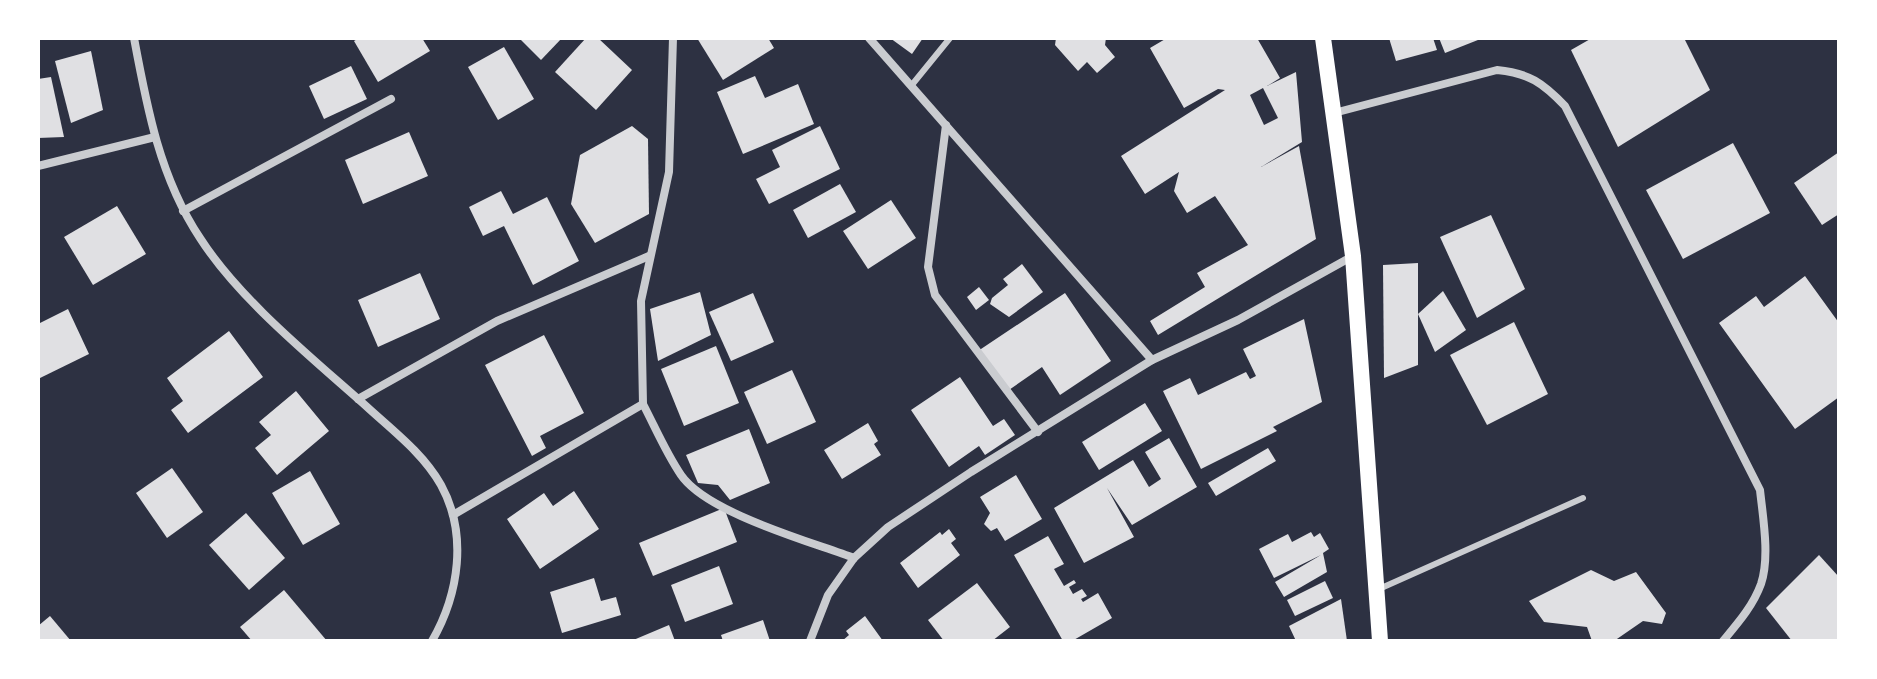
<svg xmlns="http://www.w3.org/2000/svg" width="1877" height="679" font-family="'Fira Sans Condensed',sans-serif">
  <style>
    .building { fill: #e0e0e3; fill-rule: evenodd }
    .lines { fill: none; stroke-linecap: round; stroke-linejoin: round }
    .service { stroke: #caccd0; stroke-width: 6 }
    .minor { stroke: #caccd0; stroke-width: 8 }
    .secondary { stroke: #fff; stroke-width: 16 }
  </style>
  <rect width="100%" height="100%" fill="#2d3142"/>
  <g class="building">
    <path d="M359,38h63l8,13 -52,31 -24,-41z"/>
    <path d="M519,38h43l-21,22z"/>
    <path d="M586,38h12l34,32 -36,40 -41,-38z"/>
    <path d="M697,38h71l6,10 -51,32z"/>
    <path d="M890,38h33l-11,16z"/>
    <path d="M1056,38h50l-1,7 10,12 -18,16 -10,-11 -9,9 -23,-26z"/>
    <path d="M1167,38h90l23,40 -13,8 29,-14 6,70 -41,25 38,-21 17,93 -158,96 -8,-14 55,-34 -8,-14 51,-28 -33,-49 -28,17 -13,-22 5,-19 -34,22 -24,-38 104,-66 -7,-1 -34,19 -34,-60zM1263,88l15,30 -14,7 -14,-30z"/>
    <path d="M1389,38h44l4,12 -41,11z"/>
    <path d="M1439,38h44l-38,15z"/>
    <path d="M1592,38h92l26,52 -92,57 -47,-97z"/>
    <path d="M504,47l30,52 -36,21 -30,-53z"/>
    <path d="M91,51l12,59 -32,13 -16,-62z"/>
    <path d="M351,66l16,33 -43,20 -15,-33z"/>
    <path d="M755,76l10,22 33,-14 16,40 -71,30 -26,-62z"/>
    <path d="M51,77l13,60 -26,1v-59z"/>
    <path d="M632,126l16,13 1,75 -54,29 -24,-39 9,-49z"/>
    <path d="M820,126l20,43 -71,35 -13,-25 24,-12 -8,-17z"/>
    <path d="M409,132l19,44 -65,28 -18,-44z"/>
    <path d="M1733,143l37,70 -87,46 -37,-69z"/>
    <path d="M1839,152v62l-17,11 -28,-42z"/>
    <path d="M840,184l16,28 -48,26 -15,-28z"/>
    <path d="M501,191l12,23 34,-17 32,64 -46,24 -29,-59 -21,10 -14,-29z"/>
    <path d="M891,200l25,38 -48,31 -25,-38z"/>
    <path d="M117,206l29,48 -53,31 -29,-48z"/>
    <path d="M1491,215l34,74 -48,29 -37,-81z"/>
    <path d="M1418,263v102l-34,13 -1,-113z"/>
    <path d="M1022,264l21,28 -34,25 -19,-13 2,-6 16,-13 -5,-6z"/>
    <path d="M420,273l20,46 -62,28 -20,-47z"/>
    <path d="M1805,276l34,47v74l-44,32 -76,-106 37,-27 8,11z"/>
    <path d="M979,287l10,13 -13,10 -9,-13z"/>
    <path d="M1443,291l23,39 -31,22 -17,-38z"/>
    <path d="M700,292l11,43 -53,26 -8,-52z"/>
    <path d="M753,293l21,49 -43,19 -22,-49z"/>
    <path d="M1065,293l46,68 -51,34 -18,-28 -36,25 -28,-41z"/>
    <path d="M68,309l21,45 -51,25v-55z"/>
    <path d="M1304,319l18,83 -49,25 4,4 -76,38 -38,-78 27,-13 8,17 48,-23 4,7 6,-3 -13,-27z"/>
    <path d="M1514,322l34,72 -61,31 -37,-70z"/>
    <path d="M229,331l34,46 -75,56 -17,-23 12,-9 -16,-23z"/>
    <path d="M544,335l40,78 -44,23 6,12 -14,8 -47,-91z"/>
    <path d="M716,346l23,57 -55,23 -23,-57z"/>
    <path d="M792,370l24,52 -49,22 -23,-52z"/>
    <path d="M960,377l33,49 11,-7 11,16 -30,20 -6,-9 -30,21 -38,-57z"/>
    <path d="M296,391l33,40 -52,44 -22,-27 16,-13 -12,-13z"/>
    <path d="M1145,403l17,28 -63,39 -17,-28z"/>
    <path d="M868,423l10,18 -4,3 7,11 -39,24 -18,-29z"/>
    <path d="M749,429l21,54 -40,17 -12,-15 -20,-2 -12,-28z"/>
    <path d="M1169,438l28,49 -65,38 -25,-37 27,49 -50,26 -30,-55 79,-48 16,27 12,-8 -16,-27z"/>
    <path d="M1268,448l8,13 -60,35 -8,-13z"/>
    <path d="M172,468l31,44 -36,26 -31,-45z"/>
    <path d="M310,471l30,53 -37,21 -31,-52z"/>
    <path d="M1016,475l26,44 -37,22 -8,-13 -6,3 -7,-7 6,-11 -10,-16z"/>
    <path d="M574,491l25,38 -59,40 -33,-50 37,-26 9,13z"/>
    <path d="M724,508l13,34 -84,34 -14,-33z"/>
    <path d="M246,513l39,45 -36,32 -40,-45z"/>
    <path d="M949,529l7,10 -5,4 9,12 -42,33 -18,-25 40,-31 2,3z"/>
    <path d="M1311,532l3,5 6,-4 9,16 -6,4 4,19 -43,25 -9,-15 46,-27 -47,23 -15,-29 29,-15 4,8z"/>
    <path d="M1048,536l16,28 -10,5 10,17 10,-6 2,3 -7,4 4,7 9,-5 5,7 -6,3 2,3 15,-9 14,25 -40,23h-9l-49,-86z"/>
    <path d="M1819,555l20,22v64h-47l-26,-33z"/>
    <path d="M719,566l14,38 -48,18 -14,-37z"/>
    <path d="M1591,570l23,11 22,-9 30,41 -4,11 -19,-3 -29,20h-22l-5,-14 -43,-5 -15,-21z"/>
    <path d="M594,578l7,23 15,-4 5,18 -59,18 -12,-41z"/>
    <path d="M1325,581l8,17 -38,18 -8,-16z"/>
    <path d="M977,583l33,44 -18,14h-48l-16,-21z"/>
    <path d="M284,590l43,51h-75l-12,-14z"/>
    <path d="M1341,599l6,42h-51l-7,-15z"/>
    <path d="M50,616l21,25h-33v-15z"/>
    <path d="M865,616l18,25h-41l7,-6 -3,-4z"/>
    <path d="M763,620l7,21h-47l-2,-6z"/>
    <path d="M669,625l6,16h-44z"/>
  </g>
  <g class="lines">
    <g class="service">
      <path d="M911,86l39,-48"/>
      <path d="M1379,589l204,-91"/>
    </g>
    <g class="minor">
      <path d="M134,38c13,70 26,140 66,200 39,61 111,119 166,168 26,24 57,47 75,79 27,49 18,109 -9,156"/>
      <path d="M869,38l283,322"/>
      <path d="M1334,113l163,-43c32,3 46,13 68,36l195,384c3,28 10,67 1,94 -8,22 -23,39 -38,57"/>
      <path d="M946,125l-18,142 7,28 103,137"/>
      <path d="M38,166l117,-29"/>
      <path d="M183,211l208,-112"/>
      <path d="M358,399l139,-78 152,-65"/>
      <path d="M643,404c12,23 23,49 38,71 26,38 128,66 173,83"/>
      <path d="M453,515l190,-111 -2,-103 28,-129 4,-134"/>
      <path d="M810,641l18,-46 26,-37 34,-31 83,-55 181,-112 86,-40 115,-64"/>
    </g>
    <path class="secondary" d="M1323,38l30,218 27,385"/>
  </g>
  <rect width="1877" height="679" fill="none" stroke="#ffffff" stroke-width="80"/>
</svg>
